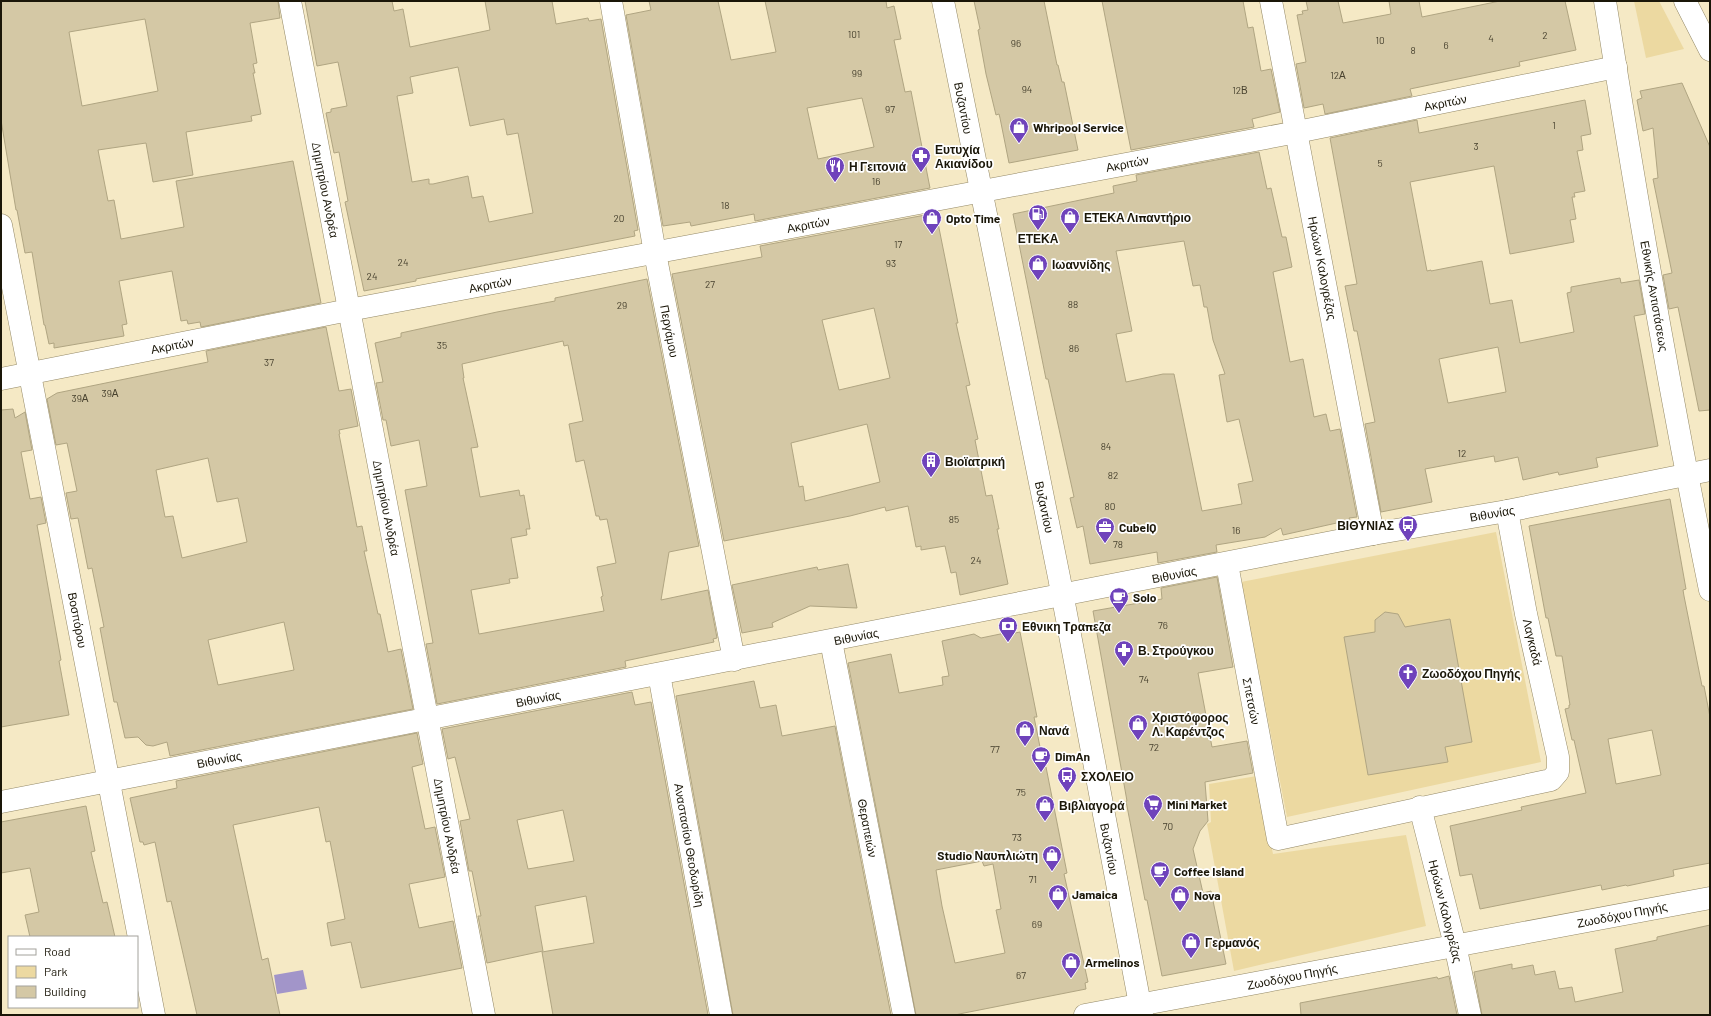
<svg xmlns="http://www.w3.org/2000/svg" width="1711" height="1016" font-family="Barlow,sans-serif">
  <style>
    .green { fill: #ecd9a1 }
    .water { fill: #a295c9 }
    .building { fill: #d4c8a5; stroke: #b0a582; fill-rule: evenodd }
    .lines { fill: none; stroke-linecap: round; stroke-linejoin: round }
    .minor-casing { stroke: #938866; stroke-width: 23 }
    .tertiary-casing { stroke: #938866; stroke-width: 23 }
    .secondary-casing { stroke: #938866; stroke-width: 23 }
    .minor { stroke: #fff; stroke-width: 22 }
    .tertiary { stroke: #fff; stroke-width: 22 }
    .secondary { stroke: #fff; stroke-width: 22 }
    .labels { text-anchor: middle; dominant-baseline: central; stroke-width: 3.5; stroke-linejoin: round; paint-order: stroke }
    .number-label { font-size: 10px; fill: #48422f }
    .street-label { font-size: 12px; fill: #1a1608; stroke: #fff }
    .poi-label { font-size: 12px; font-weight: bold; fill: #1a1608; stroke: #fff; text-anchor: start }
  </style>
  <rect width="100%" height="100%" fill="#f5e9c5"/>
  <g class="green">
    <path d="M1634,1h25l25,48 -38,9z"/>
    <path d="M1496,532l45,230 -254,55 -46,-235z"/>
    <path d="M1257,776l16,78 133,-19 20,91 -192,45 -27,-147 4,-2 -2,-38z"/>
  </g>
  <path class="water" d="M303,970l4,19 -30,5 -3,-19z"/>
  <g class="building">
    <path d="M1,1h277l2,17 -30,5 7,40 -4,1 2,9h-2l8,41 -10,2 1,5 -66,11 7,43 -40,7 -7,-39 -48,7 10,51 6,-1 7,39 63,-12 -8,-46 117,-20 28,142 -120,24 -1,-5 -12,2 -1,-4 -6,1 -9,-50 -53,10 8,43 -5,1 2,11 -70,12v-5l-5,1 -4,-19h-1l-12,-73 -7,1 -8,-43h-1l-15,-90zM145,19l13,72 -76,15 -13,-74z"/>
    <path d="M305,1h87l2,10 9,-2 7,38 80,-17 -5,-29h67l4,23 32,-6 1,3 12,-2 37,211 -4,1 1,5 -219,43v2l-52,10 -19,-89 3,-1 -9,-49 -5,1 -8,-40 5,-1v-3l16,-3 -9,-44 -21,4zM458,67l12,59 34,-7 3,16 11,-2 15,80 -44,9 -6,-26 -11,2 -4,-22 -35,8h-4v-5l-17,3 -15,-86 16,-3 -3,-16z"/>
    <path d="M649,1h69l13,59 45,-8 -11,-51h121l1,7 7,-2 7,33 -7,1 11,52 6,-1 19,97 -175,33 -1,-7 -63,12 -1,-4 -27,4 -37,-211 25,-5zM862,98l12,49 -56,12 -11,-51z"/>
    <path d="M974,1h70l13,64h1l4,17h2l14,68 -69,13 -9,-45 -1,-4 -3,1 -10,-41 -8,-44 2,-1z"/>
    <path d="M1102,1h141l5,27 5,-1 8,44 10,-2 9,43 -28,7 2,8 -123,23z"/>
    <path d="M1306,1h32l5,22 48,-9 -2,-13h30l3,16 78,-16h65l11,49 -57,12 1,4 -110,23 2,7 -87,18 -2,-10 -19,4 -8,-44 10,-2 -9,-47 6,-1 -1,-3 6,-1z"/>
    <path d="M1682,83l28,64v263l-11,1 -21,-104 -9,2 -6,-34 9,-2 -19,-94 5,-1 -5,-50 -10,3 -6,-31 5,-2 -2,-7z"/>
    <path d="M1585,100l6,34 -10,2 2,14 -6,1 8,40 -11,2 1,4h-3l4,22 -6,1 4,22 -64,12 -16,-88 -84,16 17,89 4,-1v1l51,-10 8,43 22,-4 8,43 54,-11 -7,-39 4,-1v-5l49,-9 1,5 18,-3 6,34 -11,2 24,130 -62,12 2,9 -39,8 -1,-3 -35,8 -5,-23 -23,5 -1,-6 -69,13 7,33 -51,10 -16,-88 10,-2 -18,-91h-3l-9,-45 12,-2 -27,-146 87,-18 2,13zM1498,347l8,45 -58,11 -9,-44z"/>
    <path d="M1259,152l8,37 4,-1 11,49h4l6,30 -19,5 17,90 13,-3 11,58 12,-3 4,17 10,-2 17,88 -8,1 1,2 -67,15 -2,-7 -16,9 -49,8 1,7 -59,11 -1,-11 -67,12 -7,-38 -6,2 -7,-30 4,-1 -26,-118h-2l-33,-165 101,-21 -1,-7 24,-5 -1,-6zM1184,241l9,45 7,-1 4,22h3l6,33 12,34 -6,1 8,47 12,-3 14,62 -15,3 4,20 -40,7 -28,-137h-11l-37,8 -10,-48 16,-3 -16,-80z"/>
    <path d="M936,213l22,110h-2l14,62 -4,1 12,53 -3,1 11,56 6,-1 7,34h-2l11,55 -48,11 -4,-23 -5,1 -6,-27 -24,4v-4l-5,1 -8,-41 -22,5 -1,-4 -35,9 -126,25 -52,-267 90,-17 -2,-11zM874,308l16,70 -51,12 -17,-70zM867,424l13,58 -75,19 -2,-15 -4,1 -8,-44z"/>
    <path d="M647,279l52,267 -30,6 -8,48 47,-10 9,48 -4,1 1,3 -89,19 1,6 -189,37 -11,-60 7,-1 -28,-153 22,-4 -8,-46 -28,6 -5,-26h-3l-7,-37 7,-1 -8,-39 26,-6v-4l96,-21 58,-11v-3zM563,341l1,5 4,-1 15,76 -14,3 7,38 8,-2 12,56h3l1,4 7,-1 9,44 -19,4 6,29 -2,1 3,14 -125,23 -8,-44 39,-7 -1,-4 9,-1 -7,-40 16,-3 -1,-6h4l-6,-34 -4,1 -1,-6 -39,7 -9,-49 7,-1 -15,-69h1l-2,-14z"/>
    <path d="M326,327l13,64 12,-2 7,37 -19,4 1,4h-1l18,93 5,-1 5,25h-3l14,63h2l8,38 13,-3 12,60 -243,47 -3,-14 -14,4 -7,-1 -8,-8 -13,1 -8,-36h-3l-14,-74 4,-1 -12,-59 -4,1 -10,-51 -7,1 -5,-26 11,-2 -10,-48 -11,2 -9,-46 10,-6 151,-31 -2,-11zM208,458l9,44 21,-4 9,44 -65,16 -9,-42 -8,1 -9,-47zM284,622l10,48 -76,15 -10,-45z"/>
    <path d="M13,409l2,9 10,-6 7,38 -11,2 9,47 11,-2 5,26 -9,2 24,135 -2,1 10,54 -68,12v-317z"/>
    <path d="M1670,499l16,90 -3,1 1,6 18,90h2l6,31v146l-37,7 1,6 -47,10 -1,-1 -24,5 -1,-5 -121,24 -8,-35 -12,2 -10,-50 72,-16 -1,-3 65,-14 -12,-53h-2l-7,-31 4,-1v-3h1l-8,-49h-6l-8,-38h-2l-17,-92zM1652,730l9,45 -45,9 -8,-45z"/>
    <path d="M848,564l9,44 -47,-2 -38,17 1,4 -31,6 -10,-48 85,-18 1,3z"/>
    <path d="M1217,577l16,90 -35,6 14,74 35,-6 6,32 -48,9 3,39 -8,10 -7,18 10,44 8,-2 15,73 -64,12 -15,-76h-2l-19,-99h1l-34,-190 69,-12 -1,-11z"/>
    <path d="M1385,612l13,2 7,13 45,-8 22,123 -27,5 3,15 -80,13 -24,-138 31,-5v-12z"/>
    <path d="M1010,632v2l10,-2 17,85h-3l10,50h2l21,106 -3,1 24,108 -3,1 1,6 -122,24 -9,2h-39l-68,-352 43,-9 8,39 44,-8 -1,-8 7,-1 -7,-35 32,-7 7,4zM982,861l2,5 9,-2 8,45 -5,1 9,43 -50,10 -13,-57 -6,-36z"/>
    <path d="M754,681l6,27 16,-3 6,31 53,-10 56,289h-158l-57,-319z"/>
    <path d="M632,692l3,13 16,-3 57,313h-155l-11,-63 52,-9 -8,-47 -51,10 8,45 -56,12 -9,-47h3l-9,-45h-3l-9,-50 10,-2 -15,-62 -7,2 -6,-30zM563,810l11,51 -46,8 -11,-49z"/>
    <path d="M417,733l6,31 -11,3 13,62 10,-2 10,50 -36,7 10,44 34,-7 9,47 -101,20 -10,-46 -20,4 -4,-23 18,-4 -15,-78 -4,1 -7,-35 -86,18 29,135 6,-2 12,57h-83l-26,-114 -4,1 -12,-60 -11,3 -1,-3h-3l-10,-44 47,-10 -1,-7z"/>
    <path d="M86,806l9,45 -4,1 12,51 4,-1 8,35h-85l-5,-22 14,-3 -9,-44 -29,5v-51z"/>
    <path d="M1710,925v90h-228l-8,-43 38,-8v5l21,-4 2,10 20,-4 4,18 13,-2 3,15 48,-10 -8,-43 42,-9v-3z"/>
    <path d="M1449,976l8,39h-156l-1,-12 137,-26 1,2z"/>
  </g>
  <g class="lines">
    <defs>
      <g id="minor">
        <path d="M290,1l194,1014"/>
        <path d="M611,1l44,252 79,407"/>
        <path d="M1271,1l102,533"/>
        <path d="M1605,1c31,197 65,394 105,589"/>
        <path d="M1,225l153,790"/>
        <path d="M1,379l348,-69 948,-178 319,-65"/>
        <path d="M1227,564l51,275 273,-59 7,-8v-15l-32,-143 -19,-103"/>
        <path d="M831,641l73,374"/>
        <path d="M659,674l62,341"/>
        <path d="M1420,807l35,138 15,70"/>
        <path d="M1085,1015l625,-117"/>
      </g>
      <g id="tertiary">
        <path d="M943,1l116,576 83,438"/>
        <path d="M1,802l1372,-268 134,-23 203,-41"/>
      </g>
      <path id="secondary" d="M1685,1l25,49"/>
    </defs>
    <use href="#minor" class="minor-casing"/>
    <use href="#tertiary" class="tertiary-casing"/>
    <use href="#secondary" class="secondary-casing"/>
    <use href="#minor" class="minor"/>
    <use href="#tertiary" class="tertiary"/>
    <use href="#secondary" class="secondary"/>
  </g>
  <defs>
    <symbol id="shop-pin" viewBox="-11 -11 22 30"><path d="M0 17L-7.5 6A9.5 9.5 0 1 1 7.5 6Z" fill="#6f43bb" stroke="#fff"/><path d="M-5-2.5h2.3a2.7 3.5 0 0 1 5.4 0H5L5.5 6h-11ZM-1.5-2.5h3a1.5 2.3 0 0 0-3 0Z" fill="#fff"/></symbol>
    <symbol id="pharmacy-pin" viewBox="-11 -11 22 30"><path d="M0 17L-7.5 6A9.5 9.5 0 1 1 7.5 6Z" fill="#6f43bb" stroke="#fff"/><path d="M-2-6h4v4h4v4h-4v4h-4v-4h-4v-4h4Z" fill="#fff"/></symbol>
    <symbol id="restaurant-pin" viewBox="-11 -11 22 30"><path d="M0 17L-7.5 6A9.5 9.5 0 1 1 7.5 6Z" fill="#6f43bb" stroke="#fff"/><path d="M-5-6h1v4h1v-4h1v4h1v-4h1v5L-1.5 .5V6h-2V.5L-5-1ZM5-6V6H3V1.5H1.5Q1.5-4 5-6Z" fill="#fff"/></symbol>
    <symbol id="fuel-pin" viewBox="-11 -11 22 30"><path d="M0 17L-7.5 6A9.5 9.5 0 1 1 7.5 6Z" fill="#6f43bb" stroke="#fff"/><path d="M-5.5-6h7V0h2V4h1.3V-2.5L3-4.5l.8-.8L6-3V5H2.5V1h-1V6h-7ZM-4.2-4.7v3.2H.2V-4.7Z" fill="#fff"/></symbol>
    <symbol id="building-pin" viewBox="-11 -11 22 30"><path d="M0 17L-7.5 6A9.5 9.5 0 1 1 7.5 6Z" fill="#6f43bb" stroke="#fff"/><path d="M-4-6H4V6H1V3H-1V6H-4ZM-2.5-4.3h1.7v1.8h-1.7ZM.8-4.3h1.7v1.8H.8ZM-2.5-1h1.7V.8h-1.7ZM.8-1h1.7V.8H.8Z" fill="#fff"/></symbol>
    <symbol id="bus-pin" viewBox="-11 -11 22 30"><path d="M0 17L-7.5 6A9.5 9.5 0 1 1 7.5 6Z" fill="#6f43bb" stroke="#fff"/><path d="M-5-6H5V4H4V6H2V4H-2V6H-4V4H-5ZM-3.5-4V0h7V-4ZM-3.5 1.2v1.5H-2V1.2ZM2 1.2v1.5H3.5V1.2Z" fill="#fff"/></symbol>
    <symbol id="office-pin" viewBox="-11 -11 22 30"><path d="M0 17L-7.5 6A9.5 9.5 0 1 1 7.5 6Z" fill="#6f43bb" stroke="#fff"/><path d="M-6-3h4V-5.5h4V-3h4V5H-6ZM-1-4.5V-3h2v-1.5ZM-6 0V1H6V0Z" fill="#fff"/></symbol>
    <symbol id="cafe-pin" viewBox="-11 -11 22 30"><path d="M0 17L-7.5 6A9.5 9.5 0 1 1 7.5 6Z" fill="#6f43bb" stroke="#fff"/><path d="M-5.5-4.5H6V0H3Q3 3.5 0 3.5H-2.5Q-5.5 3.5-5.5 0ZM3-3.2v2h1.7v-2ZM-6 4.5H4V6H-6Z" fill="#fff"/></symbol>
    <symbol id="bank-pin" viewBox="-11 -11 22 30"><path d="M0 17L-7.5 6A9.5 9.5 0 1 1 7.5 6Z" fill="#6f43bb" stroke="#fff"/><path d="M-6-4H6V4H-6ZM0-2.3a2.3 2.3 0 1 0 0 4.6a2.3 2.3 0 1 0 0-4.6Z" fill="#fff"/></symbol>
    <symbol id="church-pin" viewBox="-11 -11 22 30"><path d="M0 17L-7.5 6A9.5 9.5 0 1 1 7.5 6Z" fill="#6f43bb" stroke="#fff"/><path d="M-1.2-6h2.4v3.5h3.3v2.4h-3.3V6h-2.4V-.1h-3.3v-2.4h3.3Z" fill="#fff"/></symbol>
    <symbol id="supermarket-pin" viewBox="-11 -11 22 30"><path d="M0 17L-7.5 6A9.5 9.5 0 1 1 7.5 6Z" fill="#6f43bb" stroke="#fff"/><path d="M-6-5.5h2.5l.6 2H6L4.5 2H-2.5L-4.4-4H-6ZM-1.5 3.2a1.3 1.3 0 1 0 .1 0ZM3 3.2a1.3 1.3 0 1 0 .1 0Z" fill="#fff"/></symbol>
  </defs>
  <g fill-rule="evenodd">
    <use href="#shop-pin" x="1008" y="116" width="22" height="30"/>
    <use href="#pharmacy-pin" x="910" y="145" width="22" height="30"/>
    <use href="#restaurant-pin" x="824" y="155" width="22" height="30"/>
    <use href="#fuel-pin" x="1027" y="203" width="22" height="30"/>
    <use href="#shop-pin" x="1059" y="206" width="22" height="30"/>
    <use href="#shop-pin" x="921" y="207" width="22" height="30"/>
    <use href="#shop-pin" x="1027" y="253" width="22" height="30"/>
    <use href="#building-pin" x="920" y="450" width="22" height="30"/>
    <use href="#bus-pin" x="1397" y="514" width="22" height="30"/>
    <use href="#office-pin" x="1094" y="516" width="22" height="30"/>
    <use href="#cafe-pin" x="1108" y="586" width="22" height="30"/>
    <use href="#bank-pin" x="997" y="615" width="22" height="30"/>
    <use href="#pharmacy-pin" x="1113" y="639" width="22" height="30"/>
    <use href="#church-pin" x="1397" y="662" width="22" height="30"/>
    <use href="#shop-pin" x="1127" y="713" width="22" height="30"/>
    <use href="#shop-pin" x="1014" y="719" width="22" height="30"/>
    <use href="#cafe-pin" x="1030" y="745" width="22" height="30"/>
    <use href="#bus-pin" x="1056" y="765" width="22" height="30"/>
    <use href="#supermarket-pin" x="1142" y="793" width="22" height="30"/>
    <use href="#shop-pin" x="1034" y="794" width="22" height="30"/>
    <use href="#shop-pin" x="1041" y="844" width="22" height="30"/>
    <use href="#cafe-pin" x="1149" y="860" width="22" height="30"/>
    <use href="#shop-pin" x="1047" y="883" width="22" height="30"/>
    <use href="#shop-pin" x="1169" y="884" width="22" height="30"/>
    <use href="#shop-pin" x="1180" y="931" width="22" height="30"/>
    <use href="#shop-pin" x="1060" y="951" width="22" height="30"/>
  </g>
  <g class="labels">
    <g class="number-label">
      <text x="854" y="34">101</text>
      <text x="1545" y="35">2</text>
      <text x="1491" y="38">4</text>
      <text x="1380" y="40">10</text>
      <text x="1016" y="43">96</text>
      <text x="1446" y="45">6</text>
      <text x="1413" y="50">8</text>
      <text x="857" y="73">99</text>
      <text x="1338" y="75">12Α</text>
      <text x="1027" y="89">94</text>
      <text x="1240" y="90">12Β</text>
      <text x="890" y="109">97</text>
      <text x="1554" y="125">1</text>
      <text x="1476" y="146">3</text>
      <text x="1380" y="163">5</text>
      <text x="876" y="181">16</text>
      <text x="725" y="205">18</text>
      <text x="619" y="218">20</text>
      <text x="898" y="244">17</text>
      <text x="403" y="262">24</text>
      <text x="891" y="263">93</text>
      <text x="372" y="276">24</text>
      <text x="710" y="284">27</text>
      <text x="1073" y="304">88</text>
      <text x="622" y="305">29</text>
      <text x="442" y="345">35</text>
      <text x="1074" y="348">86</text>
      <text x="269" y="362">37</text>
      <text x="110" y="393">39Α</text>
      <text x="80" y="398">39Α</text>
      <text x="1106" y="446">84</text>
      <text x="1462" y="453">12</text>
      <text x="1113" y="475">82</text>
      <text x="1110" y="506">80</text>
      <text x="954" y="519">85</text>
      <text x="1236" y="530">16</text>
      <text x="1118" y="544">78</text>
      <text x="976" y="560">24</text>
      <text x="1163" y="625">76</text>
      <text x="1144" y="679">74</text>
      <text x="1154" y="747">72</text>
      <text x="995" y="749">77</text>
      <text x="1021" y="792">75</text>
      <text x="1168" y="826">70</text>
      <text x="1017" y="837">73</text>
      <text x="1033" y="879">71</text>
      <text x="1037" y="924">69</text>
      <text x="1021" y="975">67</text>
    </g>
    <g class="street-label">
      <text transform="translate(1445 102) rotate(-11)">Ακριτών</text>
      <text transform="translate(964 108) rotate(79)">Βυζαντίου</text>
      <text transform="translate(1127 163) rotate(-11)">Ακριτών</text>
      <text transform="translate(326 190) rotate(79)">Δημητρίου Ανδρέα</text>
      <text transform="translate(808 224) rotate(-11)">Ακριτών</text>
      <text transform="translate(1323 268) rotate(79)">Ηρώων Καλογρέζας</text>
      <text transform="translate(490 284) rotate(-11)">Ακριτών</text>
      <text transform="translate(1655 296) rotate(80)">Εθνικής Αντιστάσεως</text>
      <text transform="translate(670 331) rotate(79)">Περγάμου</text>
      <text transform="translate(172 345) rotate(-11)">Ακριτών</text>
      <text transform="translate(1045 507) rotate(78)">Βυζαντίου</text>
      <text transform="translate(387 508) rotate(79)">Δημητρίου Ανδρέα</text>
      <text transform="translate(1492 513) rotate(-10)">Βιθυνίας</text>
      <text transform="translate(1174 574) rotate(-11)">Βιθυνίας</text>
      <text transform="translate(78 620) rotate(79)">Βοσπόρου</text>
      <text transform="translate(856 636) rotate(-11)">Βιθυνίας</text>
      <text transform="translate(1533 642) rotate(77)">Λαγκαδά</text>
      <text transform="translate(538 698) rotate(-11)">Βιθυνίας</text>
      <text transform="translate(1252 701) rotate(79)">Σπετσών</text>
      <text transform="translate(219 759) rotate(-11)">Βιθυνίας</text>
      <text transform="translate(448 826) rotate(79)">Δημητρίου Ανδρέα</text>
      <text transform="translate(868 828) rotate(79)">Θεραπειών</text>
      <text transform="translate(690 845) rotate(80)">Αναστασίου Θεοδωρίδη</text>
      <text transform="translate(1110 849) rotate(79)">Βυζαντίου</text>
      <text transform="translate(1446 911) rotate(76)">Ηρώων Καλογρέζας</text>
      <text transform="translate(1622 914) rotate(-11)">Ζωοδόχου Πηγής</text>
      <text transform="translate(1292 976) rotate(-11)">Ζωοδόχου Πηγής</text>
    </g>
    <g class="poi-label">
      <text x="1033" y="127">Whripool Service</text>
      <text x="935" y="149">Ευτυχία<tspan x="935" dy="14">Ακιανίδου</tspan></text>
      <text x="849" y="166">Η Γειτονιά</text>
      <text x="1084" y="217">ΕΤΕΚΑ Λιπαντήριο</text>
      <text x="946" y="218">Opto Time</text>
      <text x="1038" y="238" text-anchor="middle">ΕΤΕΚΑ</text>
      <text x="1052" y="264">Ιωαννίδης</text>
      <text x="945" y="461">Βιοϊατρική</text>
      <text x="1394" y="525" text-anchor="end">ΒΙΘΥΝΙΑΣ</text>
      <text x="1119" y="527">CubeIQ</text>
      <text x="1133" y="597">Solo</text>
      <text x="1022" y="626">Εθνικη Τραπεζα</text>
      <text x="1138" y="650">Β. Στρούγκου</text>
      <text x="1422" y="673">Ζωοδόχου Πηγής</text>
      <text x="1152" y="717">Χριστόφορος<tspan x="1152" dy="14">Λ. Καρέντζος</tspan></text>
      <text x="1039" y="730">Νανά</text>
      <text x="1055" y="756">DimAn</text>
      <text x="1081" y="776">ΣΧΟΛΕΙΟ</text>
      <text x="1167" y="804">Mini Market</text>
      <text x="1059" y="805">Βιβλιαγορά</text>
      <text x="1038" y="855" text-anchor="end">Studio Ναυπλιώτη</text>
      <text x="1174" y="871">Coffee Island</text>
      <text x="1072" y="894">Jamaica</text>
      <text x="1194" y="895">Nova</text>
      <text x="1205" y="942">Γερμανός</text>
      <text x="1085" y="962">Armelinos</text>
    </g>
  </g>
  <rect width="1711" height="1016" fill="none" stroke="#1a1608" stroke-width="4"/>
  <rect x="8" y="936" width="130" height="72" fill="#ffffff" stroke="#a3a29c"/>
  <rect x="16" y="949" width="20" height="6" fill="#ffffff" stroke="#a3a29c"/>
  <text x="44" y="956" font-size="12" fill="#1a1608">Road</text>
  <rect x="16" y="966" width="20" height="12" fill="#ecd9a1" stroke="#a3a29c"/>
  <text x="44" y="976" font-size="12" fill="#1a1608">Park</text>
  <rect x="16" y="986" width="20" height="12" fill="#d4c8a5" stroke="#a3a29c"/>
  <text x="44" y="996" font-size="12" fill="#1a1608">Building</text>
</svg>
